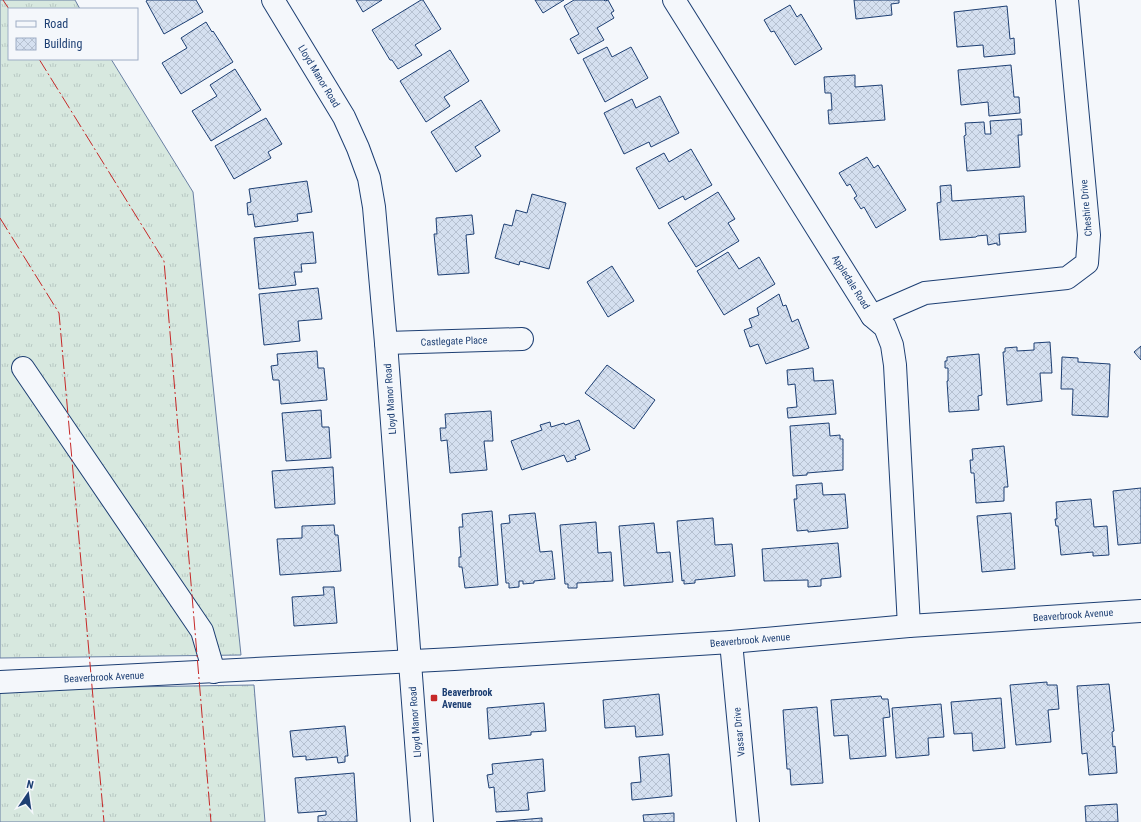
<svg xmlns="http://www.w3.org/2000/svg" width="1141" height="822" font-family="'Roboto Condensed',sans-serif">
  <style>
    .grass { fill: url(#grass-tufts); stroke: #687fa3 }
    .building { fill: url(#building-cross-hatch); stroke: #1d3f73 }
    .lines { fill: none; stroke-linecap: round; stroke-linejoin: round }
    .minor-casing { stroke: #1d3f73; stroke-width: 24 }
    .minor { stroke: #f4f7fb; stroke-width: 22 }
    .power { stroke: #c62828; stroke-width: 1; stroke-dasharray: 14 3 2 3; stroke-linecap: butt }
    .poi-dot { fill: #c62828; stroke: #f4f7fb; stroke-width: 1.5 }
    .labels { text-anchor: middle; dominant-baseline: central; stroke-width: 3; stroke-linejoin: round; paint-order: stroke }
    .street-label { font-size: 10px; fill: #1d3f73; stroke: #f4f7fb }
    .poi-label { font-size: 10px; font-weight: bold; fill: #1d3f73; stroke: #f4f7fb; text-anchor: start }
  </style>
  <defs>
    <pattern id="grass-tufts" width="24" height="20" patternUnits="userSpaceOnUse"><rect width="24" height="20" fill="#d7e8df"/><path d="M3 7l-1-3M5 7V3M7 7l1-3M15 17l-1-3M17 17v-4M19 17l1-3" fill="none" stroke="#b8c8c3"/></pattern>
    <pattern id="building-cross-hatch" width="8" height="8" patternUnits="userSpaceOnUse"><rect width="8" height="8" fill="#d5e0f0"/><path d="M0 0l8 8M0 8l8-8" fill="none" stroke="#b6c1d1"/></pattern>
  </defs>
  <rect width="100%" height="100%" fill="#f4f7fb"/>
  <g class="grass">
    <path d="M0,0h75l5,9h-71v50h102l82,133 48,463 -241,3z"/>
    <path d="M254,685l11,137h-265v-133z"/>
  </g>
  <g class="building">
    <path d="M148,0h48l7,12 -39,22 -18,-33z"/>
    <path d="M356,0h26l-19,12z"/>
    <path d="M421,0h2l18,29 -26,16 7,10 -24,14 -6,-9h-2l-18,-30z"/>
    <path d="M535,0h29l-21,13z"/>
    <path d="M574,0h30l1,1 3,-1 6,11 -3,2 3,5 -17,10 7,12 -26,14 -8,-15 9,-5 -15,-28z"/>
    <path d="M854,0h45v3l-8,1 1,11 -36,4z"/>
    <path d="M790,5l7,12 4,-3 21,35 -27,16 -21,-34 -3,1 -7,-12z"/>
    <path d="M1007,6l3,33 4,-1 1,16 -31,3 -1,-12 -26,2 -3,-35z"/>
    <path d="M206,22l6,10 1,-1 20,31 -52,32 -19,-31 25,-15 -6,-10z"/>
    <path d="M607,47l5,10 19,-10 17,31 -43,24 -22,-43z"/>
    <path d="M450,50l19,31 -25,16 6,9 -24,16 -26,-41z"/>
    <path d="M1011,65l3,32h5l1,16 -31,3 -1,-14 -27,3 -3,-35z"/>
    <path d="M235,69l26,41 -50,31 -19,-30 25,-15 -7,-11z"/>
    <path d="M855,75v12l27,-2 3,35 -56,4 -1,-14h4l-1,-17h-6l-1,-16z"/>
    <path d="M660,96l19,37 -28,14 -2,-5 -25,12 -20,-41 28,-14 4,9z"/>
    <path d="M481,100l19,31 -25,16 6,9 -25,16 -25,-40z"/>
    <path d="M266,118l16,26 -14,8 3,6 -37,21 -19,-33z"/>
    <path d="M1021,119l1,16h-4l2,32 -53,4 -3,-35 2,-1 -1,-12 19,-1 1,12h6l-1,-13z"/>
    <path d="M691,149l21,36 -27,15 -2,-4 -24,13 -23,-41 28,-15 5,9z"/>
    <path d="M867,157l7,11 4,-3 28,45 -30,18 -12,-21 -3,2 -7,-11 3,-2 -7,-12 -3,2 -8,-13z"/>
    <path d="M307,181l5,31 -15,2 1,7 -43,6 -2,-13 -5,1 -1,-12 4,-1 -2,-13z"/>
    <path d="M951,185l1,16 72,-5 2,36 -27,2 1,11h-3v-2l-9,2 -1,-10 -10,1 -1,1 -36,3 -3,-37 4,-1 -1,-16z"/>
    <path d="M718,192l17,27 -7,4 11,18 -43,26 -28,-44z"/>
    <path d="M532,194l34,9 -17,66 -29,-8 -1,4 -24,-7 9,-34 8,2 4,-16 11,3z"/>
    <path d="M472,215l2,19 -8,1 3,38 -31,2 -4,-41h3l-1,-16z"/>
    <path d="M313,232l3,31 -15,1 1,8h-8l2,13 -37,4 -5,-51z"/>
    <path d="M728,252l11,17 20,-12 16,27 -51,31 -27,-44z"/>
    <path d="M612,266l22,35 -26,16 -21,-35z"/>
    <path d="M318,288l4,31 -24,2 2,20 -36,4 -5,-51z"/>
    <path d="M779,294l4,12 3,-1 6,17 6,-3 11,29 -43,16 -8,-20 -8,3 -6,-17 8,-3 -3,-8 10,-4 -2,-7z"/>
    <path d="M1050,342l2,31h-12l2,28 -35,4 -4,-53h2v-4l12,-1v4l17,-1v-7z"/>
    <path d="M1141,346v14l-7,-8z"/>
    <path d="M317,351l1,17h6l3,32 -46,4 -2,-24h-6l-2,-14 7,-1 -1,-11z"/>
    <path d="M979,354l3,41 -4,1 1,14 -30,2 -2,-31h1v-13h-3v-7h2v-4z"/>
    <path d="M1062,357l16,1v4l32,2 -2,53 -36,-2 1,-26h-12z"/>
    <path d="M607,365l48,35 -21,29 -49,-36z"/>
    <path d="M813,368l1,13 19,-1 3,34 -48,4 -1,-10 10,-1 -2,-23 -7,1 -1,-15z"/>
    <path d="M321,410l1,17h7l2,31 -45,3 -4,-48z"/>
    <path d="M491,411l2,30h-9l3,29 -37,3 -3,-33 -6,1 -1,-13h6l-1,-14z"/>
    <path d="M579,420l11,30 -15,6 1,3 -9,3 -3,-7 -42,15 -11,-29 31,-11 -2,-5 10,-3 1,5 13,-4 1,2z"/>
    <path d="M829,423l1,13 10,-1v4h3v31l-36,3v2l-14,1 -3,-50z"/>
    <path d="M1004,446l4,41h-4v14l-28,2 -2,-30h-3l-1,-13h3l-1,-11z"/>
    <path d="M333,467l2,37 -60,4 -3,-37z"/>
    <path d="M822,483l1,12 22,-1 3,34 -40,4v-2l-11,1 -3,-32h3l-1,-14z"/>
    <path d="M1141,488v55l-23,2 -5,-54z"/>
    <path d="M1091,499l3,28 13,-1 2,29 -16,1v-4l-32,3 -3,-29h-2l-1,-7h2l-1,-17z"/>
    <path d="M492,511l6,74 -33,3 -3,-21h-3v-10h2l-2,-30h4l-1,-13z"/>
    <path d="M535,513l5,39 12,-1 3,28 -21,2v2l-11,1v-3h-4v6l-10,1v-5h-3l-5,-59 9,-1 -1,-8z"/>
    <path d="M1011,513l4,56 -33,3 -5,-56z"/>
    <path d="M713,518l2,27 17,-1 3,32 -40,4v3l-11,1v-4l-2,1 -5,-60z"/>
    <path d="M596,522l2,31 13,-1 2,29 -36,2v5h-9v-4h-3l-5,-59z"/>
    <path d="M654,523l3,30 13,-1 3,30 -49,4 -5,-60z"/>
    <path d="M334,525l1,10h3l3,36 -61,4 -3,-36 25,-1v-12z"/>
    <path d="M838,543l3,34 -20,2v7l-13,1v-7l-44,1 -2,-32z"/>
    <path d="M323,587h11l3,36 -43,3 -2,-29 32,-2z"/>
    <path d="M1047,682v3h10l2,24 -11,1 3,32 -35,3 -6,-60z"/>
    <path d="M1109,684l5,47 -2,1 1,15 2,-1 2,27 -28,2 -2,-22 -5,1 -5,-68z"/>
    <path d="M659,694l4,41 -27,2 -1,-11 -30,2 -2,-28z"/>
    <path d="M881,696l1,3h6l2,18 -7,1 3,38 -36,3 -2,-24 -14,1 -3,-36z"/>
    <path d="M1001,698l4,50 -32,3 -1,-18 -18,1 -3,-32z"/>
    <path d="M544,703l2,28 -15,1v3l-42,4 -2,-31z"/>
    <path d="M941,704l3,33 -16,1 1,17 -33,3 -4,-50z"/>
    <path d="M817,707l6,76 -32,2 -1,-16h-3l-4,-59z"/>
    <path d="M345,726l3,30h-3v6l-7,1 -1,-6 -31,3v-4l-13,1 -3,-26z"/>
    <path d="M669,754l3,42 -40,4 -1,-17 10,-1 -2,-25z"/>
    <path d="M543,759l2,32 -18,2 2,17 -33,2 -2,-25 -5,1 -2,-13 6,-1 -1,-10z"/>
    <path d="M354,773l3,49h-39v-6l8,-1v-4l-28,2 -3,-35z"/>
    <path d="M1117,804l1,18h-32l-1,-16z"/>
    <path d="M674,813v9h-30l-1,-7z"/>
    <path d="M542,818v4h-46z"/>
  </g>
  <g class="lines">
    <defs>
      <g id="minor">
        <path d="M273,0l71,117 14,31 11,30 5,29 12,136 36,479"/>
        <path d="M674,0l198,316 13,11 7,18 3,20 14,261"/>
        <path d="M872,316l53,-23 142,-15 20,-15 2,-28 -22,-235"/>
        <path d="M386,343l136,-4"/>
        <path d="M23,368l179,263 12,41"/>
        <path d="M731,642l17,180"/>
        <path d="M0,682l454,-23 277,-17 178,-16 232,-15"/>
      </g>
    </defs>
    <use href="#minor" class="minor-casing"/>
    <use href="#minor" class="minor"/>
    <g class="power">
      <path d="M3,0l6,9"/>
      <path d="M39,59l125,202 47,561"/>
      <path d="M0,218l59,95 45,509"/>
    </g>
  </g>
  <rect class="poi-dot" x="430" y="694" width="8" height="8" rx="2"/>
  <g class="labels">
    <g class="street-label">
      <text transform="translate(319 76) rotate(59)">Lloyd Manor Road</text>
      <text transform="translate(1086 208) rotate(-95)">Cheshire Drive</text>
      <text transform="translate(851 282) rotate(58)">Appledale Road</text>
      <text transform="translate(454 341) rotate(-2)">Castlegate Place</text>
      <text transform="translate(390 399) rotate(-94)">Lloyd Manor Road</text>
      <text transform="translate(1073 615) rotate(-4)">Beaverbrook Avenue</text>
      <text transform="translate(750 640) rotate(-5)">Beaverbrook Avenue</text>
      <text transform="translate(104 677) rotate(-3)">Beaverbrook Avenue</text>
      <text transform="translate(415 722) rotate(-94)">Lloyd Manor Road</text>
      <text transform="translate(739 732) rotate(-95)">Vassar Drive</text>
    </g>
    <g class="poi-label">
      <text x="442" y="692">Beaverbrook<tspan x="442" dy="12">Avenue</tspan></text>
    </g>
  </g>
  <rect x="8" y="8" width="130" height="52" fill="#f4f7fb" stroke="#9eadc5"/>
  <rect x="16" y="21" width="20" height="6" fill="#f4f7fb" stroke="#9eadc5"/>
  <text x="44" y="28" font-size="12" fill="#1d3f73">Road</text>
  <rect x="16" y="38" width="20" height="12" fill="url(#building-cross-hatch)" stroke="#9eadc5"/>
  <text x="44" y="48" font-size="12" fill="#1d3f73">Building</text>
  <g transform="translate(28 794) rotate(13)" stroke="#f4f7fb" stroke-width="3" paint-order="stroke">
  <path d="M0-3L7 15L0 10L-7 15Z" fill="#1d3f73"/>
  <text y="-6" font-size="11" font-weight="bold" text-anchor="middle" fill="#1d3f73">N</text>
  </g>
</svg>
